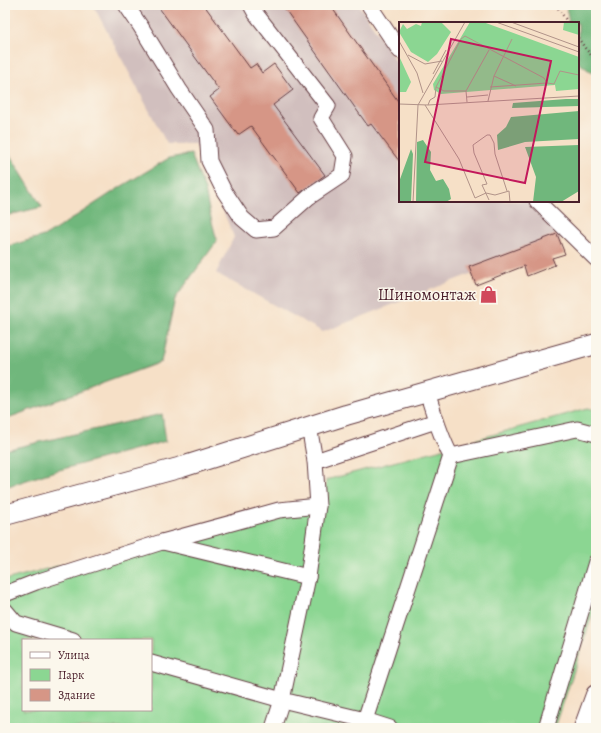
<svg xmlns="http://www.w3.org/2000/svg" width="601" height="733" font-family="Alegreya,serif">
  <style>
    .industrial { fill: #d1bfbe }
    .green { fill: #8bd692; stroke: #6a7a5e; fill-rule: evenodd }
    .forest { fill: #70b77c; stroke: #5d6b54 }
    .building { fill: #d69686 }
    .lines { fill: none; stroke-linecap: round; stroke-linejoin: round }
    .minor-casing { stroke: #643c42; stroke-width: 17 }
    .major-casing { stroke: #643c42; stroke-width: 22 }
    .path { stroke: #643c42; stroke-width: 2.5; stroke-dasharray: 1 3; stroke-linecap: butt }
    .minor { stroke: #fff; stroke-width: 15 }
    .major { stroke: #fff; stroke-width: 20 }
    .labels { text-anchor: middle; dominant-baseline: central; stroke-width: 3; stroke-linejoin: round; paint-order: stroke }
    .poi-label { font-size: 16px; fill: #4a1f2b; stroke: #fbf7ec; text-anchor: end }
    .inset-road { fill: none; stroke: #b19389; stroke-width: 1 }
    .view { fill: #c2185b; fill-opacity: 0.15; stroke: #c2185b; stroke-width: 2 }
    .inset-edge { fill: none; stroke: #4a1f2b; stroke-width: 2 }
  </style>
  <rect width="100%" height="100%" fill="#fbf7ec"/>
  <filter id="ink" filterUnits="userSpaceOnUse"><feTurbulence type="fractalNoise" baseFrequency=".025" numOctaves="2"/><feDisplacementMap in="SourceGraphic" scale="8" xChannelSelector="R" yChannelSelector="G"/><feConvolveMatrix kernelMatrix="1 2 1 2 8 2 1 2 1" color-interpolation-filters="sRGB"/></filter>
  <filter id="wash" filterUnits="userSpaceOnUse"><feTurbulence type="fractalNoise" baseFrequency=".012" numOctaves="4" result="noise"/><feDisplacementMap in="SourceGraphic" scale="16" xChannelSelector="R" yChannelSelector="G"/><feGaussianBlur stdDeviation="0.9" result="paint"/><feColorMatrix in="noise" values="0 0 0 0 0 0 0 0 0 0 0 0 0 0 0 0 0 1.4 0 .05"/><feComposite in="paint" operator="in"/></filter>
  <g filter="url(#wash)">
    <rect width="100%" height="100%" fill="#f6e0c7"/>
    <path class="industrial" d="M93,5h266l41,63v133h129l38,35 -244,96 -107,-59 18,-36 -39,-93h-28z"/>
    <path class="green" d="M588,408l8,2v193l-41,125h-550v-148l313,-83 7,-3 1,-14 120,-32zM23,640h128v70h-128z"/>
    <g class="forest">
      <path d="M566,5h30v71l-18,-14v-39h-9z"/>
      <path d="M5,147l37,60 -37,9z"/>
      <path d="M191,154l14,36 4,20 8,31 -42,58 -14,63 -156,57v-172l42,-12 75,-49 47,-28z"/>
      <path d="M162,414l4,27 -114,31 -47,15v-37z"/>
    </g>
    <g id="blocks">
      <g class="building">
        <path d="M157,5h47l46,63 6,-4 6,9 12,-9 19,26 -20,15 52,70 -25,18 -49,-67 -13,9 -28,-38 9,-7z"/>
        <path d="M282,5h48l70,99v58l-29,-38 -3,2z"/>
        <path d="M557,234l8,20 -13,4 3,7 -28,11 -3,-10 -48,19 -7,-18z"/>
      </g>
    </g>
  </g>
  <g filter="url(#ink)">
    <use href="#blocks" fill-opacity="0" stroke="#643c42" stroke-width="1"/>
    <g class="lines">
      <defs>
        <g id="minor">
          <path d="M126,5l15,22 38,62 28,41 2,31 15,30 18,27 14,12 18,-2 35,-31 33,-22 3,-19 -24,-38 7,-12 -72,-92 -5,-9"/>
          <path d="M369,5l31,46"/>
          <path d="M537,201l59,58"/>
          <path d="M451,456l126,-27 19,5"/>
          <path d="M315,461l121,-40"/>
          <path d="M163,542l145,35"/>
          <path d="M5,594l31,-12 126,-40 117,-32 39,-4"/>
          <path d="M5,610l11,13 57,17"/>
          <path d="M151,663l131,37 83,20 25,8"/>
          <path d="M365,720l86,-264c-11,-20 -17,-42 -24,-64"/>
          <path d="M273,728l9,-28 26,-123 10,-71 -3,-45 -6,-35"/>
          <path d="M546,728l50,-166"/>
        </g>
        <g id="major">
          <path d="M5,515l177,-48 164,-52 250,-71"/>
          <path d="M584,728l12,-33"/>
        </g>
      </defs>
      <use href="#minor" class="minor-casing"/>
      <use href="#major" class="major-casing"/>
      <g class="path">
        <path d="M556,5l12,18"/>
        <path d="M595,5l1,3"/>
        <path d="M578,38l7,10 11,13"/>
      </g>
      <use href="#minor" class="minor"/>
      <use href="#major" class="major"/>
    </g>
  </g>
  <defs>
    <symbol id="shop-bare" viewBox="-9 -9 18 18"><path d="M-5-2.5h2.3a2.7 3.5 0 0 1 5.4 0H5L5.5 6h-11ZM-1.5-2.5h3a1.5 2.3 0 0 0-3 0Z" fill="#d1495b" stroke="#fbf7ec" stroke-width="2.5" paint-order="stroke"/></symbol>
  </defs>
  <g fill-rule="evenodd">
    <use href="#shop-bare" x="476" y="282" width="25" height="25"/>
  </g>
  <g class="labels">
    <g class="poi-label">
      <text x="476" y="295">Шиномонтаж</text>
    </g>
  </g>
  <g transform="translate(399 22)">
    <rect width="180" height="180" fill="#f6e0c7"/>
    <path d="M23,0h19l10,10 -14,22 -9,8 -17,-10 -12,-20 4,-8 4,5 9,-5 5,2zM71,0h13l96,35v32l-23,2 -1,-6 -114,9 -7,-4 -1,-6zM165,0h15v13l-16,-5zM0,34l12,26 -5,10h-7z" fill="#8bd692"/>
    <path d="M167,77h13v7l-67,2 1,-5zM180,89v28l-54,3 -27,8 -1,-15 9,-8 5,-10zM24,118l8,12 -1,18 6,11 7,-2 6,10 2,10 -5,3h-30l1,-60zM180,123v46l-18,11h-28l3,-25 -11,-30zM12,127l2,5 -2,48h-12v-20z" fill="#70b77c"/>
    <path class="inset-road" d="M97,0l83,30M112,0l68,25M0,19l18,32 6,20M9,33l17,9 17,-3M34,52l13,-24M95,54l22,10M148,61l7,1 6,-13 19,4M67,69h-22l-8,-4 25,-48 4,-3 79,42 3,5 -57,4M68,75l21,-2M89,79l6,-25 18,-37M68,80l-1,-11 23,-41M0,82l29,1 151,-9M19,83l47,-83M26,83l34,54 16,39 11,-5 9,2 14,-4 1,11M29,83l2,-5 5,-3 1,-10M90,178l-7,-15 5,-1 -13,-31 -1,-8 14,-10h3l4,8 1,11 12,37M14,180l5,-97"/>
    <path class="view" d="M52,17l100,22 -26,122 -100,-21z"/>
    <rect width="180" height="180" class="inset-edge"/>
  </g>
  <rect width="601" height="733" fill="none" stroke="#fbf7ec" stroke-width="20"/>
  <rect x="22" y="639" width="130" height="72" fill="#fbf7ec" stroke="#b4a19f"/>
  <rect x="30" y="652" width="20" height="6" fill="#ffffff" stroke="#b4a19f"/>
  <text x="58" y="659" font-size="12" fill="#4a1f2b">Улица</text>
  <rect x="30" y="669" width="20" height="12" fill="#8bd692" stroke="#b4a19f"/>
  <text x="58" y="679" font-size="12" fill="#4a1f2b">Парк</text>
  <rect x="30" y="689" width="20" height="12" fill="#d69686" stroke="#b4a19f"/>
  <text x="58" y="699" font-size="12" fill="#4a1f2b">Здание</text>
</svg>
